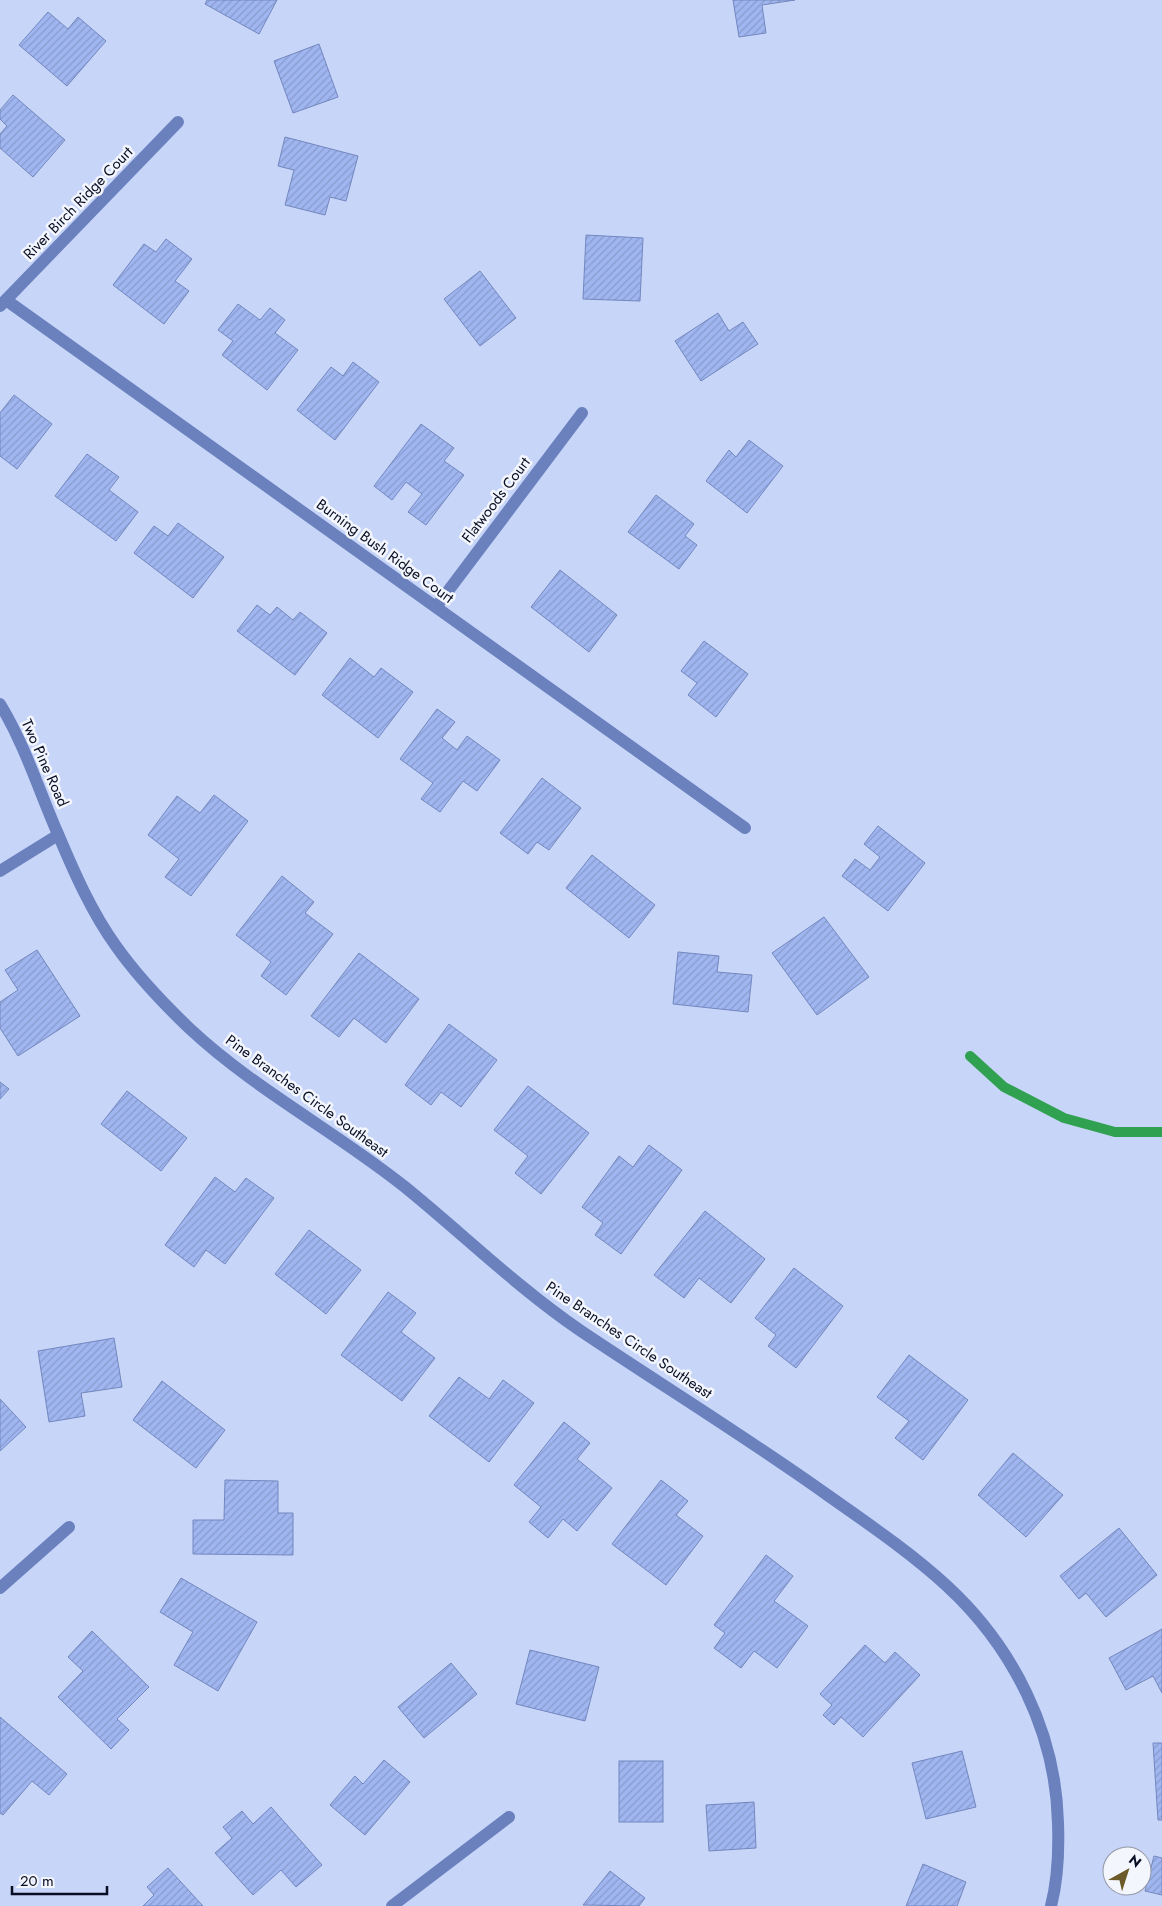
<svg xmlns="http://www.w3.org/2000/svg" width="1162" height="1906" font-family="Jost,sans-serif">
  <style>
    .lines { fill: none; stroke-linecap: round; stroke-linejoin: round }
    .stream { stroke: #30a150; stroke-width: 10 }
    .building { fill: url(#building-hatch); stroke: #7387be }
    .street { stroke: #6b81be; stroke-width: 12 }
    .labels { text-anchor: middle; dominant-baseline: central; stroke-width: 5; stroke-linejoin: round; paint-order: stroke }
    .street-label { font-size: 15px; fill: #080e23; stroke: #f4f6fd }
  </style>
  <defs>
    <pattern id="building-hatch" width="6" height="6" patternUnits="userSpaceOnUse" patternTransform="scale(1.25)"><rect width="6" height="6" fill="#a0b6f0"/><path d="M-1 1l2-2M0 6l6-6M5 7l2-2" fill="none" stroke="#889bce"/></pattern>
  </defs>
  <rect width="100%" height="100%" fill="#c7d5f9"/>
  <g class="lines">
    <path class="stream" d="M970,1056l34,31 60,31 51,14h47"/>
  </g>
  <g class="building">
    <path d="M207,0h70l-18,34 -54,-30z"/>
    <path d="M733,0h62l-33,5 4,28 -27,4z"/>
    <path d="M48,12l20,17 10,-12 28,24 -39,45 -48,-41z"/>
    <path d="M319,44l19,53 -45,16 -19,-52z"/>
    <path d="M13,95l52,45 -32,37 -33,-29v-14l7,-8 -7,-7v-9z"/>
    <path d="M285,137l73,19 -12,45 -16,-4 -5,18 -40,-10 9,-35 -16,-4z"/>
    <path d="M586,235l57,3 -3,63 -57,-2z"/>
    <path d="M166,239l26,20 -17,22 14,10 -25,33 -51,-39 31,-41 12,8z"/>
    <path d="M480,271l36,47 -36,28 -36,-47z"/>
    <path d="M238,304l22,16 10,-12 15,12 -10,13 23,17 -31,40 -45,-35 11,-14 -15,-11z"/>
    <path d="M718,313l11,18 14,-9 15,22 -57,37 -26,-40z"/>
    <path d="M353,362l26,20 -44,58 -38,-30 34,-43 12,9z"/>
    <path d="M14,395l38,29 -35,45 -17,-13v-43z"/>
    <path d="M421,424l33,24 -10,13 20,14 -38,50 -18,-13 14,-18 -16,-12 -14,18 -18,-14z"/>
    <path d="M749,440l34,26 -36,47 -41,-32 23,-31 7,7z"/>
    <path d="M87,454l32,23 -10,13 29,22 -22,29 -61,-45z"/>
    <path d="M656,495l38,29 -9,12 12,9 -18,24 -51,-37z"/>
    <path d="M178,523l46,34 -31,41 -59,-45 20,-27 14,10z"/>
    <path d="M560,570l57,45 -28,37 -58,-45z"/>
    <path d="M257,605l13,10 7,-8 16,13 7,-8 27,21 -32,42 -58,-44z"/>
    <path d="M704,641l44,33 -32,43 -28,-22 9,-12 -16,-12z"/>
    <path d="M350,658l24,19 7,-9 32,24 -35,46 -56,-43z"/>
    <path d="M437,709l18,13 -13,16 15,12 10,-14 33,24 -23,31 -14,-10 -23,31 -19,-13 12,-16 -33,-24z"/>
    <path d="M542,778l39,30 -32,42 -12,-8 -9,12 -28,-21z"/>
    <path d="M214,795l34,26 -57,75 -26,-19 14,-18 -31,-24 29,-39 23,17z"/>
    <path d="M878,826l47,37 -37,48 -46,-35 13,-17 15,11 10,-13 -16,-13z"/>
    <path d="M592,855l63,50 -26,33 -63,-50z"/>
    <path d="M282,876l32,26 -9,11 28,21 -47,61 -25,-19 10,-14 -35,-27z"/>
    <path d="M824,917l45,60 -52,38 -45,-62z"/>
    <path d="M37,950l43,66 -62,40 -18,-28v-26l18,-12 -13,-20z"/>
    <path d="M678,952l41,4 -2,16 35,3 -4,37 -75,-8z"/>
    <path d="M359,953l60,46 -33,44 -32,-25 -15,19 -28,-21z"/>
    <path d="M449,1024l48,36 -36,47 -20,-15 -10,13 -26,-20z"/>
    <path d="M0,1082l9,7 -9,10z"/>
    <path d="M528,1086l61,47 -48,61 -26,-21 13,-17 -34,-26z"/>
    <path d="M127,1091l60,47 -26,33 -60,-47z"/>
    <path d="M649,1145l33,25 -61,84 -26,-19 8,-12 -21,-16 37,-51 14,11z"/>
    <path d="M215,1177l20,15 11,-14 28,20 -49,66 -19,-14 -12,17 -29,-22z"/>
    <path d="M705,1211l60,48 -34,44 -32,-25 -15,20 -30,-23z"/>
    <path d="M309,1230l52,40 -35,44 -51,-40z"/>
    <path d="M794,1268l49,38 -47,62 -28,-22 8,-11 -21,-17z"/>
    <path d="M388,1292l28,21 -15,19 34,26 -33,43 -61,-46z"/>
    <path d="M114,1338l8,49 -41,6 4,23 -36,6 -11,-71z"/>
    <path d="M909,1355l59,45 -45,60 -28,-22 14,-17 -32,-24z"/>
    <path d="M459,1377l30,22 14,-19 31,23 -45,59 -60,-46z"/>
    <path d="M162,1381l63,49 -29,38 -63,-48z"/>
    <path d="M0,1399l26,28 -26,24z"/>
    <path d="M564,1422l26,21 -13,16 35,29 -35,43 -14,-12 -15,19 -19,-16 12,-15 -27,-22z"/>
    <path d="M1013,1453l50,42 -37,42 -48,-42z"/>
    <path d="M225,1480l53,1v32h15v42l-100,-1v-34h31z"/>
    <path d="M661,1480l27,21 -12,14 27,21 -37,49 -54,-41z"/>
    <path d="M1119,1528l38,47 -51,42 -20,-24 -7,6 -19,-23z"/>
    <path d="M766,1555l27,21 -19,25 34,25 -31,42 -23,-17 -13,17 -27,-20 11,-15 -11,-8z"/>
    <path d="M181,1578l76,44 -39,69 -44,-26 19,-33 -33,-20z"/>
    <path d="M1162,1629v64l-9,-17 -27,14 -17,-32z"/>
    <path d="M92,1631l57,56 -32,32 12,11 -18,19 -53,-52 25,-26 -15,-14z"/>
    <path d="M865,1645l20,18 10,-11 25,23 -57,62 -22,-20 -7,8 -11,-10 9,-10 -12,-11z"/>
    <path d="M530,1650l69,17 -14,54 -69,-17z"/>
    <path d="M451,1663l26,31 -53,44 -26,-31z"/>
    <path d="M0,1717l67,57 -18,21 -17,-14 -29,34 -3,-2z"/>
    <path d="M1153,1743h9v77h-4z"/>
    <path d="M962,1751l14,56 -50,12 -14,-56z"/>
    <path d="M384,1760l26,22 -45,53 -35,-30 25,-29 8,8z"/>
    <rect x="619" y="1761" width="44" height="61"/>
    <path d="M754,1802l2,46 -47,3 -3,-46z"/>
    <path d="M271,1807l51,58 -26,22 -15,-17 -28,25 -38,-42 17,-15 -9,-11 19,-16 11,13z"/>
    <path d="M1154,1856l8,2v37l-17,-4z"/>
    <path d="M923,1864l43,18 -9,24h-51z"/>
    <path d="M168,1868l35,38h-60l11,-11 -7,-8z"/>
    <path d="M610,1871l35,27 -6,8 -56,-1z"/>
  </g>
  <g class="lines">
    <g class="street">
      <path d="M6,300l739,528"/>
      <path d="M0,306l178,-184"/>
      <path d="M436,607l146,-194"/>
      <path d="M0,704c25,41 39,87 58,130 16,38 34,79 58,112 21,30 47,57 73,82 65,61 146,103 216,159 59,48 113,101 176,144 82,55 165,106 245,163 41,29 84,58 121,92 66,61 109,146 111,237 1,27 0,56 -7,83"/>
      <path d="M0,871l58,-36"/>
      <path d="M0,1588l69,-61"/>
      <path d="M392,1906l117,-89"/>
    </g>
  </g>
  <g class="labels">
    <g class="street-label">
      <text transform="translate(78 203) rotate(-46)">River Birch Ridge Court</text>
      <text transform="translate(496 500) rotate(-53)">Flatwoods Court</text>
      <text transform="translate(385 551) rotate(36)">Burning Bush Ridge Court</text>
      <text transform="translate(45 763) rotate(66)">Two Pine Road</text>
      <text transform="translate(307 1096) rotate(36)">Pine Branches Circle Southeast</text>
      <text transform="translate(629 1340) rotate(34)">Pine Branches Circle Southeast</text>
    </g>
  </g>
  <g transform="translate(1127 1871) rotate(39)"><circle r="24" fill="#f4f6fd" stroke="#9699a6"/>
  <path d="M0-4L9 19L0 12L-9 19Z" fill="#6c5a28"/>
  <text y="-8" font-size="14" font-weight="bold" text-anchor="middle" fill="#080e23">N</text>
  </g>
  <path d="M12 1886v8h95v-8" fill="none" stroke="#080e23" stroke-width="2.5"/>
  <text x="20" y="1886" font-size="15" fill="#080e23" stroke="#f4f6fd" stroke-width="4" paint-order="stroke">20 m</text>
</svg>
